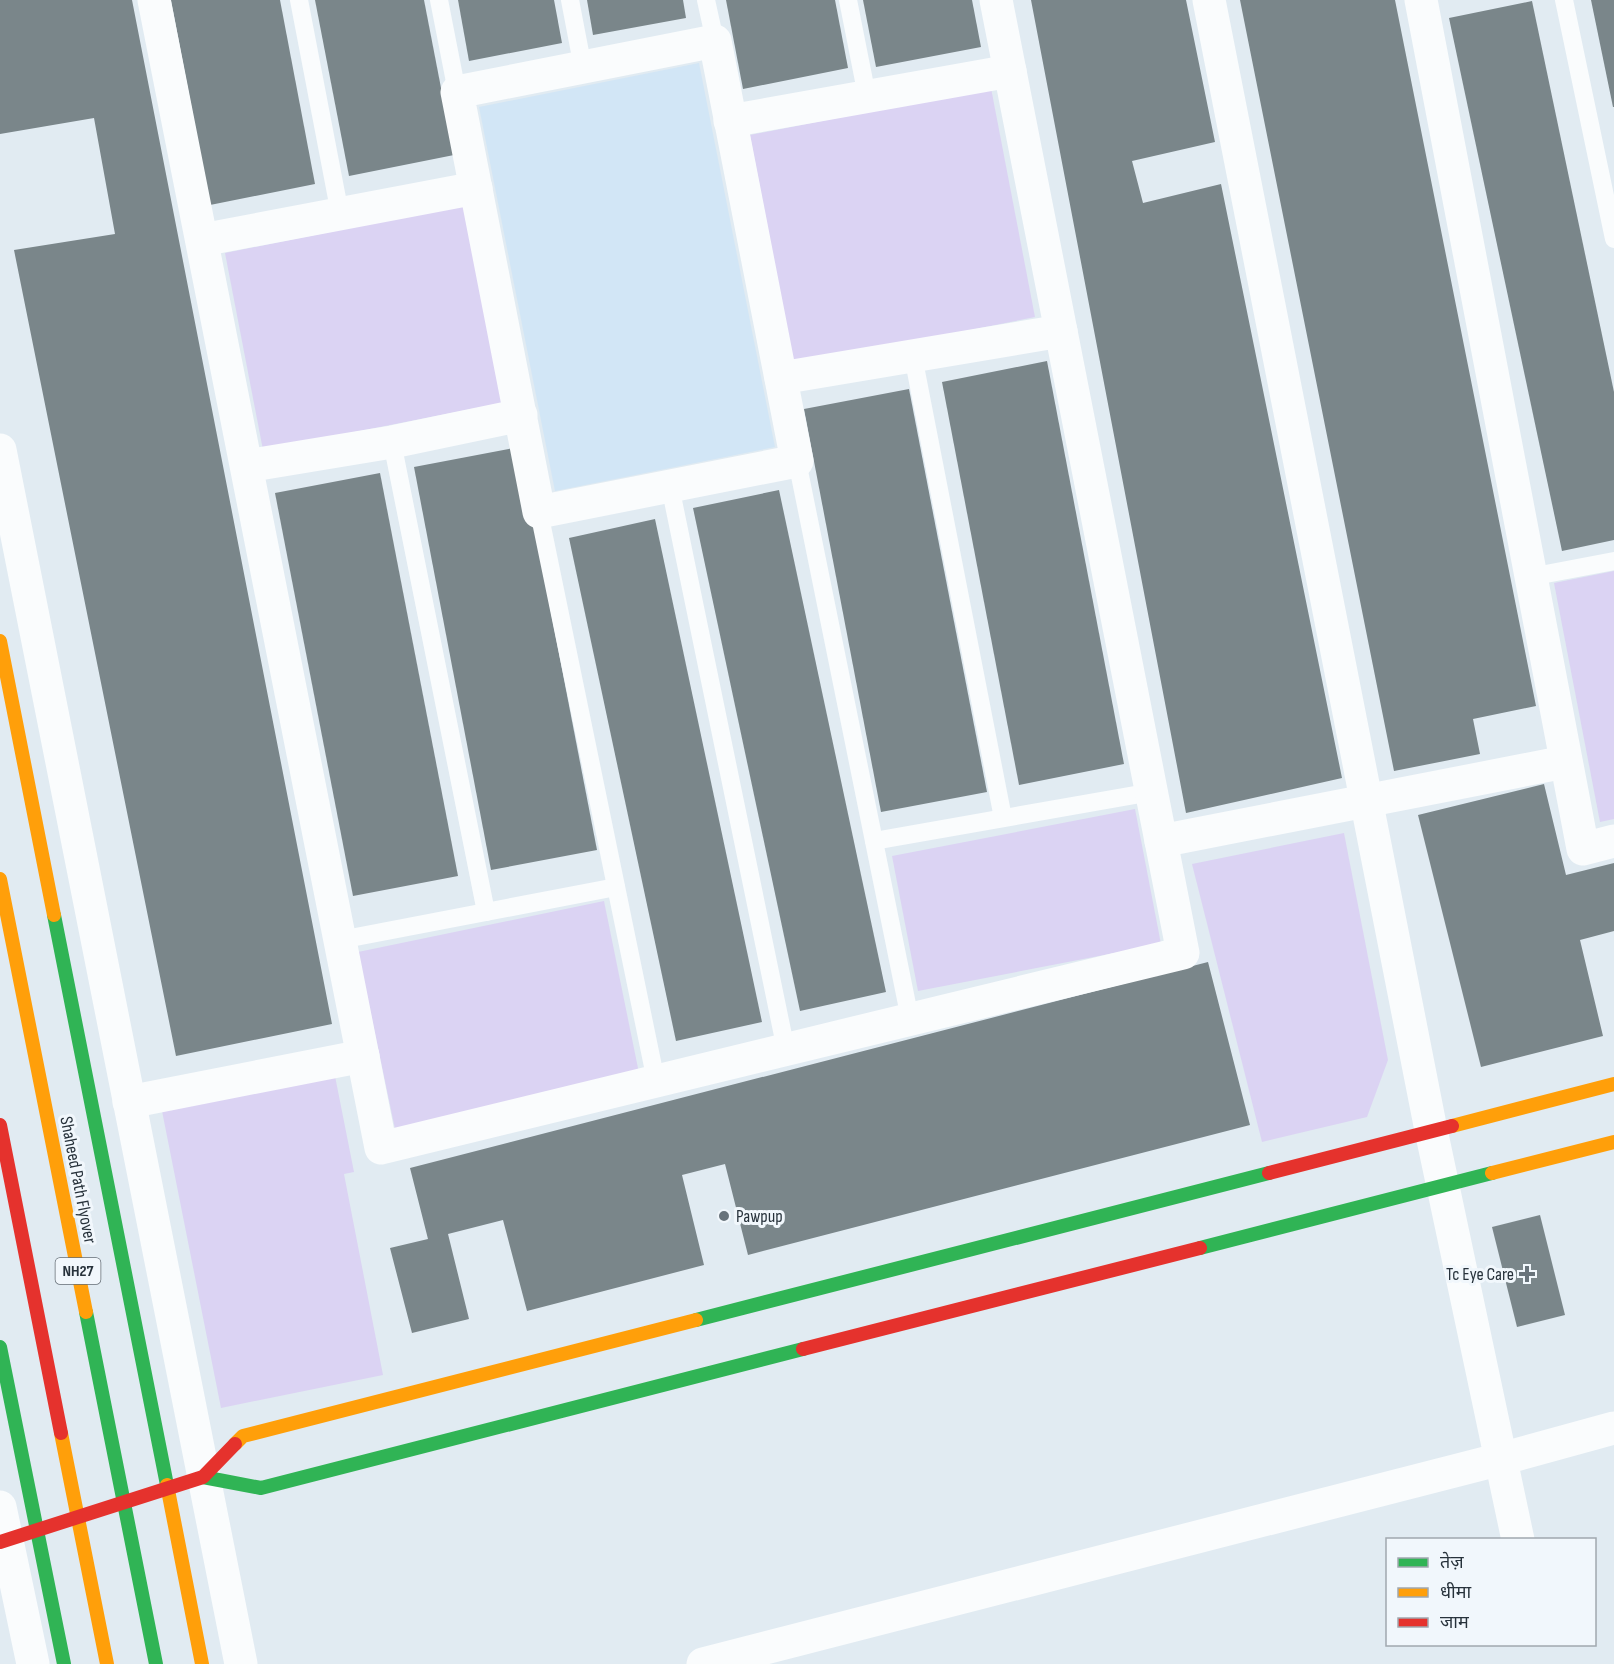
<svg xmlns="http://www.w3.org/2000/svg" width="1614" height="1664" font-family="'Sofia Sans Condensed','Noto Sans Devanagari',sans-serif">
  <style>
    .built { fill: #d2e6f6 }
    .green { fill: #dbd3f3 }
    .building { fill: #7a868a }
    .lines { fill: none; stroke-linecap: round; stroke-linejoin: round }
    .lane { stroke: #fafcfd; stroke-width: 18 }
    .street { stroke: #fafcfd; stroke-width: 33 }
    .fast { stroke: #30b455; stroke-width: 14 }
    .slow { stroke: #ff9f0a; stroke-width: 14 }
    .jam { stroke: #e5322d; stroke-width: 14 }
    .poi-dot { fill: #68737b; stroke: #f1f7fc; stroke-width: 2 }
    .labels { text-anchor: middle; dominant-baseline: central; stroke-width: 6; stroke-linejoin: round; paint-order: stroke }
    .shield { fill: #f1f7fc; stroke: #646d75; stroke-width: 1.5 }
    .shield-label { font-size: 16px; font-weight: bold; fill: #27323b }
    .street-label { font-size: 18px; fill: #27323b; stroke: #f1f7fc }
    .poi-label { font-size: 18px; fill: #27323b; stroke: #f1f7fc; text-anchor: start }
  </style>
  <rect width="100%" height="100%" fill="#e1ebf2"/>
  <path class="built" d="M699,63l76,384 -220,44 -76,-384z"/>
  <g class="green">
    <path d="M991,88l44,229 -241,48 -44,-230z"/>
    <path d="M464,205l38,198 -239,47 -38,-197z"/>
    <path d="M1614,571v248l-14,3 -46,-239z"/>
    <path d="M1135,809l26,135 -243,47 -26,-135z"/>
    <path d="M1344,833l44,227 -21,57 -105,25 -70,-278z"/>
    <path d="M604,901l36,177 -245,51 -37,-177z"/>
    <path d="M335,1076l19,96 -10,2 39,201 -162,33 -59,-297z"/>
  </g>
  <g class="building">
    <path d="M0,0h132l200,1024 -156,32 -162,-806 101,-16 -21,-116 -94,16z"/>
    <path d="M171,0h109l35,184 -105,21z"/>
    <path d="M315,0h109l30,155 -105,21z"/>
    <path d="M458,0h96l8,43 -93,18z"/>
    <path d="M587,0h96l3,18 -93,17z"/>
    <path d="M726,0h109l13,68 -105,21z"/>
    <path d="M863,0h109l9,47 -105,20z"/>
    <path d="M1031,0h155l29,142 -83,19 11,42 78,-19 121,594 -156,35z"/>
    <path d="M1240,0h155l141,706 -63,13 7,35 -86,17z"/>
    <path d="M1591,0h23v107h-1z"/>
    <path d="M1532,1l82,391v148l-52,11 -113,-533z"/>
    <path d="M1047,361l77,403 -105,21 -77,-403z"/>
    <path d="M909,389l78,403 -106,20 -77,-403z"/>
    <path d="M519,447l78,403 -106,20 -77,-403z"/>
    <path d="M380,473l78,403 -105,20 -78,-403z"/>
    <path d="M779,490l107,502 -86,19 -107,-503z"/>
    <path d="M655,519l107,503 -86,19 -107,-503z"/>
    <path d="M1544,784l22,91 48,-12v68l-34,9 23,96 -122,31 -63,-252z"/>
    <path d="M1208,962l42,163 -502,130 -23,-91 -43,11 22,90 -177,46 -24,-91 -55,14 21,85 -57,14 -22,-85 38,-9 -18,-71z"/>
    <path d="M1540,1215l25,100 -48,12 -25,-100z"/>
  </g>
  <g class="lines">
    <g class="lane">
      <path d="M299,0l41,214"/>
      <path d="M439,0l18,92"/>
      <path d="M570,0l13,68"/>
      <path d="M706,0l9,41"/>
      <path d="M848,0l19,96"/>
      <path d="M1564,0l50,239"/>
      <path d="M913,356l90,462"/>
      <path d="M392,442l94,470"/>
      <path d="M797,461l113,558"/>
      <path d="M670,486l116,564"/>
      <path d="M539,512l117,569"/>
      <path d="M1530,577l84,-16"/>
      <path d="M874,841l278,-49"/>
      <path d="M340,940l276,-53"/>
    </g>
    <g class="street">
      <path d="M154,0l227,1148 802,-195 -187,-953"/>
      <path d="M1209,0l222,1130 87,410"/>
      <path d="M1421,0l162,849 31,-8"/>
      <path d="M715,41l82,420 -258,51 -82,-420z"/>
      <path d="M730,121l280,-50"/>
      <path d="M202,240l274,-52"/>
      <path d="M781,378l280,-47"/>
      <path d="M0,450l241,1214"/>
      <path d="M247,466l145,-24 129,-27"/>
      <path d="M1161,841l404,-79"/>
      <path d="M129,1102l234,-46"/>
      <path d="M0,1507l33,157"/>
      <path d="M703,1664l798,-205 113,-31"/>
    </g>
    <g class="fast">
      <path d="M54,915l113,570"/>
      <path d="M1200,1248l292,-75"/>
      <path d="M86,1312l70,352"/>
      <path d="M696,1320l573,-147"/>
      <path d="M0,1347l64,317"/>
      <path d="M203,1477l58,11 542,-139"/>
    </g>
    <g class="slow">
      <path d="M0,641l54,274"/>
      <path d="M0,879l86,433"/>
      <path d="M1452,1126l162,-42"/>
      <path d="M1492,1173l122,-31"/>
      <path d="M61,1433l46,231"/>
      <path d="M235,1444l8,-8 453,-116"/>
      <path d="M167,1485l35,179"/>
    </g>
    <g class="jam">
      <path d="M0,1125l61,308"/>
      <path d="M1269,1173l183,-47"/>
      <path d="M803,1349l397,-101"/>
      <path d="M0,1542l203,-65 32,-33"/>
    </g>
  </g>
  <g class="poi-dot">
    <circle cx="724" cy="1216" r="6"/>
    <path d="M1524 1265h6v6h6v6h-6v6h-6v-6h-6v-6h6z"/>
  </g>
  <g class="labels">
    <rect class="shield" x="55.5" y="1258" width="45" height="26" rx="4.5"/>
    <g class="shield-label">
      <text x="78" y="1271">NH27</text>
    </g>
    <g class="street-label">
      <text transform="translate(78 1180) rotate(79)">Shaheed Path Flyover</text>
    </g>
    <g class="poi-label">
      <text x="736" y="1216">Pawpup</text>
      <text x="1514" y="1274" text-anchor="end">Tc Eye Care</text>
    </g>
  </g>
  <rect x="1386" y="1538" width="210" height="108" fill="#f1f7fc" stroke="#a0a8af" stroke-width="1.5"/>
  <rect x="1398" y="1558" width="30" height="9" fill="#30b455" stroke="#a0a8af" stroke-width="1.5"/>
  <text x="1440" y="1568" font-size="18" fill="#27323b">तेज़</text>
  <rect x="1398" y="1588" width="30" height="9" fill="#ff9f0a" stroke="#a0a8af" stroke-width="1.5"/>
  <text x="1440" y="1598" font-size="18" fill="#27323b">धीमा</text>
  <rect x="1398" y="1618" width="30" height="9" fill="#e5322d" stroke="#a0a8af" stroke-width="1.5"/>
  <text x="1440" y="1628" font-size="18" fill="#27323b">जाम</text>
</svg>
